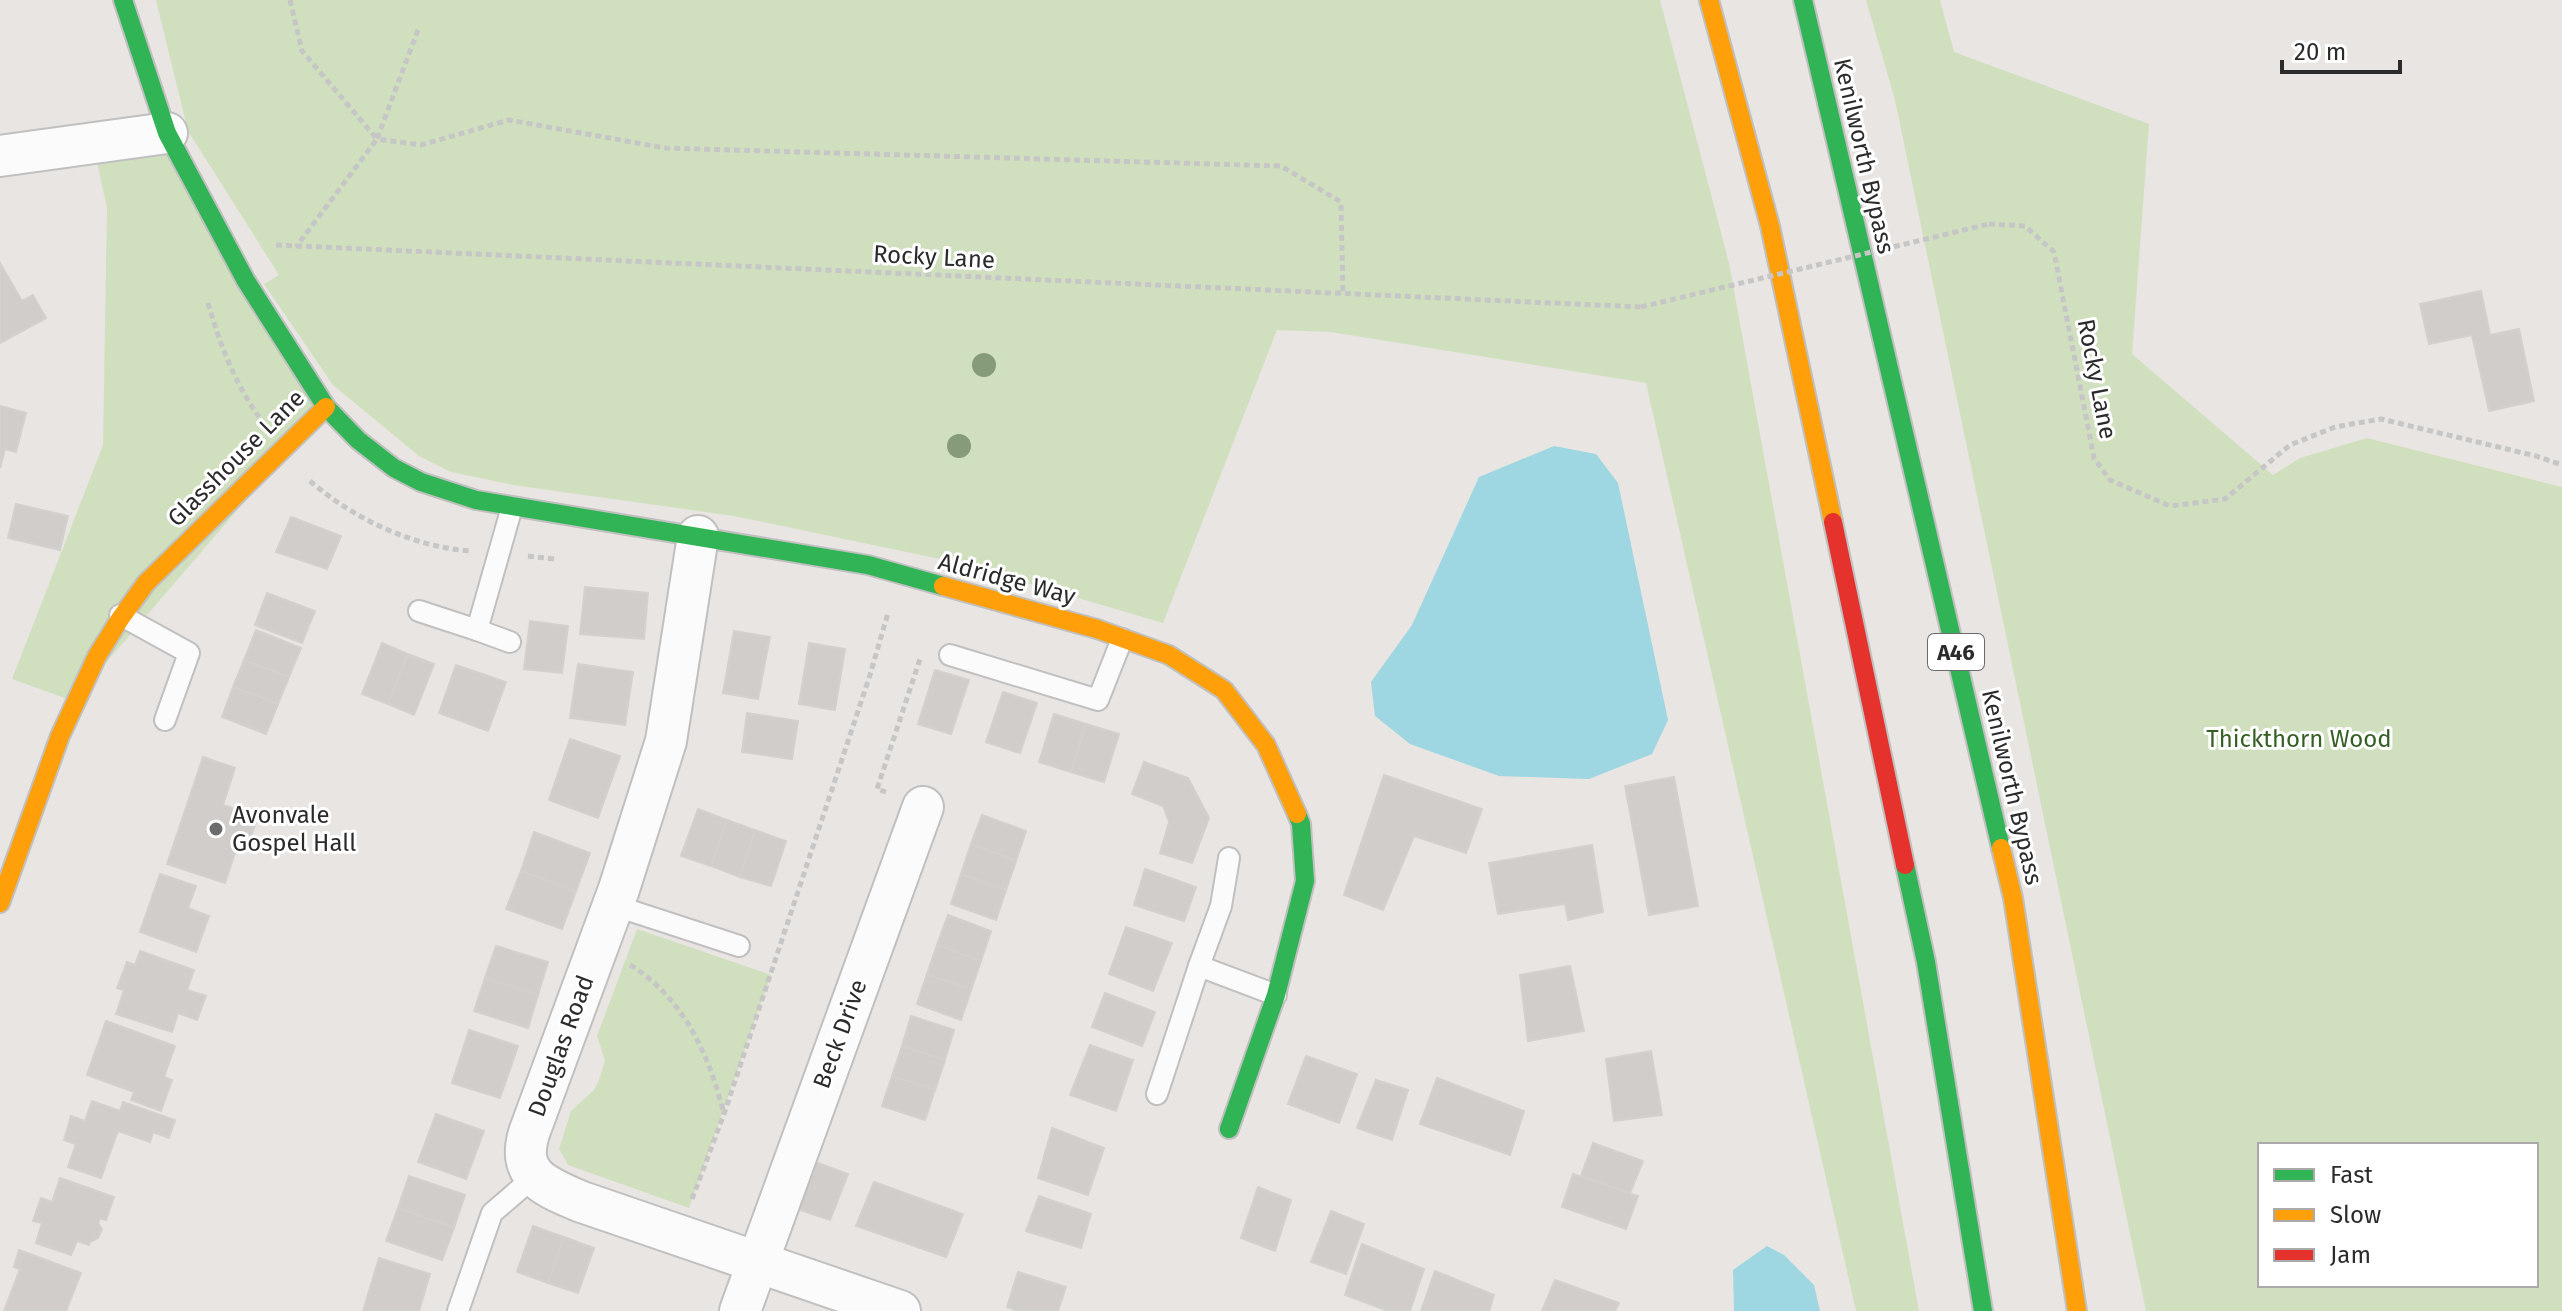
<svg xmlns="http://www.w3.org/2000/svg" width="2562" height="1311" font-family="'Fira Sans',sans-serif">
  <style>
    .green { fill: #d0e0bf; fill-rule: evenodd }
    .water { fill: #9ed7e1 }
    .building { fill: #d0cdcb; stroke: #d3d1ce; stroke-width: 2 }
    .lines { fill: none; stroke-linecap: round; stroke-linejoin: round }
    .lane-casing { stroke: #c1c0c0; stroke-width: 24 }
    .street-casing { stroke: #c1c0c0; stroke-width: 44 }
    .fast-casing { stroke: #c1c0c0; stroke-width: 22 }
    .slow-casing { stroke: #c1c0c0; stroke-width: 22 }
    .jam-casing { stroke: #c1c0c0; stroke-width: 22 }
    .path { stroke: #c6c6c6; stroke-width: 5; stroke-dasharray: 6 4; stroke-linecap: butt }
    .lane { stroke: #fcfbfb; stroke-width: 20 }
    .street { stroke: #fcfbfb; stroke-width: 40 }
    .fast { stroke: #30b455; stroke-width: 18 }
    .slow { stroke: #ff9f0a; stroke-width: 18 }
    .jam { stroke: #e5322d; stroke-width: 18 }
    .path-bridge { stroke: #c6c6c6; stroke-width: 5; stroke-dasharray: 6 4; stroke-linecap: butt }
    .tree { fill: #869c79 }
    .poi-dot { fill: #6d6c6b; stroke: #fff; stroke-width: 3 }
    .labels { text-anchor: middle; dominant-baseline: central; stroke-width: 6; stroke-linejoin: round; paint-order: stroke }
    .shield { fill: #fff; stroke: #6b6b6b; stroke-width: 2 }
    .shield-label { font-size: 22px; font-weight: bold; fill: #2b2b2b }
    .street-label { font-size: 24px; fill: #2b2b2b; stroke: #fff }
    .park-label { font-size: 24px; fill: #366023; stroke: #fff }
    .poi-label { font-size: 24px; fill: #2b2b2b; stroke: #fff; text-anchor: start }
  </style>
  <rect width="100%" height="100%" fill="#e8e5e2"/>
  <g class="green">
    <path d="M156,0h1504l69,263 190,1048h-63l-210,-928 -315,-51 -54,-2 -114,293 -204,-60 -225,-47 -221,-31 -62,-13 -32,-16 -86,-71 -69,-101 15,-9 -91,-144z"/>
    <path d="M1866,0h74l14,52 195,72 -17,230 141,121 27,-17 67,-20 195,49v824h-416l-251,-1211zM2260,1145h276v140h-276z"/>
    <path d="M167,133l159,274 -253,294 -61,-22 91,-234 4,-237 -14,-64z"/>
    <path d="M637,929l134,46 -82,233 -121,-43 -9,-16 12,-38 23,-21 5,-10 6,-19 -8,-25z"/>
  </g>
  <g class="water">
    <path d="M1554,446l42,8 22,29 50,237 -16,34 -63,25 -90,-3 -89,-32 -35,-28 -4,-34 41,-57 67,-148z"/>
    <path d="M1767,1246l17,9 30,30 6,26h-86l-1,-41z"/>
  </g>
  <g class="building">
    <path d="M0,263l22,38 11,-6 13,23 -46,25z"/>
    <path d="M2481,291l9,44 29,-6 15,72 -45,10 -17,-76 -43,9 -9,-40z"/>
    <path d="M0,406l26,7 -10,39 -11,-3 -5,19z"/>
    <path d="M16,504l52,12 -8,34 -52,-12z"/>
    <path d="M291,517l50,19 -14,33 -51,-17z"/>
    <path d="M585,587l63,6 -4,46 -64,-5z"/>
    <path d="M267,593l48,18 -13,32 -47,-18z"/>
    <path d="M530,621l38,5 -6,47 -38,-4z"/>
    <path d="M256,630l45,18 -12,29 -45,-17z"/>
    <path d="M734,631l36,6 -12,62 -35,-6z"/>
    <path d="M382,643l26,11 -20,50 -26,-10z"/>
    <path d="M809,643l36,6 -10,61 -36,-6z"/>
    <path d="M408,654l26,10 -20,51 -26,-11z"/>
    <path d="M244,660l45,17 -11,27 -45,-17z"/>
    <path d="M578,664l55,8 -8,53 -55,-7z"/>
    <path d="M456,665l50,17 -18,49 -49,-18z"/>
    <path d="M935,670l34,10 -18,54 -33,-10z"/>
    <path d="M233,687l45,17 -12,30 -44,-17z"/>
    <path d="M1003,692l34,11 -17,50 -34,-11z"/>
    <path d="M747,713l51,8 -6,38 -50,-7z"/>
    <path d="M1054,714l32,10 -15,48 -32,-10z"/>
    <path d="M1086,724l33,10 -15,48 -33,-10z"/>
    <path d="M570,739l50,17 -22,62 -49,-18z"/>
    <path d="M203,757l32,11 -12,37 35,11 -10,29 -9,-4 -14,42 -58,-19z"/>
    <path d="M1144,762l44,16 21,40 -17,45 -32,-10 9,-31 -6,-16 -31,-12z"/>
    <path d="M1384,775l98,34 -16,44 -52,-17 -31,74 -39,-15z"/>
    <path d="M1674,777l24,129 -49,9 -24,-129z"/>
    <path d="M698,809l29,11 -16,46 -30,-10z"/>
    <path d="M982,815l44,16 -10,30 -45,-17z"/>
    <path d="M727,820l28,10 -15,47 -29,-11z"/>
    <path d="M755,830l31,11 -15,45 -31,-9z"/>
    <path d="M534,832l56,21 -14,38 -55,-20z"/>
    <path d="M971,844l45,17 -10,29 -45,-16z"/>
    <path d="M1592,845l11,67 -35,8 -3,-16 -67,10 -9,-51z"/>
    <path d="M1145,869l51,18 -12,34 -50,-16z"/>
    <path d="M521,871l55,20 -14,38 -56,-20z"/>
    <path d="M160,874l36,12 -8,22 21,8 -13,36 -56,-20z"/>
    <path d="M961,874l45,16 -10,30 -45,-16z"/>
    <path d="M948,915l43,16 -10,30 -44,-16z"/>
    <path d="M1126,927l46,16 -19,48 -44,-17z"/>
    <path d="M937,945l44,16 -10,29 -44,-16z"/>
    <path d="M496,946l52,16 -10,33 -53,-17z"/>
    <path d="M140,951l54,19 -7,20 19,6 -9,24 -19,-7 -6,19 -56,-18 8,-24 -7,-2 10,-26 8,3z"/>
    <path d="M1570,966l14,65 -56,10 -8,-66z"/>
    <path d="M927,974l44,16 -10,30 -44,-16z"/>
    <path d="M485,978l53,17 -10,33 -54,-17z"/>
    <path d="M1105,993l50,19 -13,34 -50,-19z"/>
    <path d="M911,1016l43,14 -9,30 -43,-14z"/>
    <path d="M106,1021l69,25 -11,31 8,3 -11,31 -30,-11 3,-8 -47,-17z"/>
    <path d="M469,1030l49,16 -18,52 -48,-15z"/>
    <path d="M1090,1045l43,15 -17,51 -46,-16z"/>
    <path d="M902,1046l43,14 -10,30 -43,-14z"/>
    <path d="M1651,1051l11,64 -48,6 -8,-62z"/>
    <path d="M1306,1056l51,18 -18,49 -51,-19z"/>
    <path d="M892,1076l43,14 -10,30 -43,-14z"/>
    <path d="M1437,1078l87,33 -14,44 -90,-31z"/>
    <path d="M1376,1080l32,10 -16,50 -35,-12z"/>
    <path d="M92,1101l28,10 3,-9 52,18 -6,18 -16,-6 -3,10 -32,-11 -17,47 -33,-11 8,-23 -12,-4 7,-24 14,5z"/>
    <path d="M436,1114l48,17 -18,48 -48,-17z"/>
    <path d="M1052,1128l52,20 -16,47 -50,-17z"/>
    <path d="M1593,1143l50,18 -13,32 -49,-17z"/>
    <path d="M815,1162l33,12 -18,46 -33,-11z"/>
    <path d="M1573,1174l65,22 -12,33 -64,-22z"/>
    <path d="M409,1176l56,19 -11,33 -56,-20z"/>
    <path d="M60,1178l54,19 -8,23 -6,-2 -2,5 4,6 -4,9 -8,4 -1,3 -12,-4 -6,14 -35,-12 6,-20 -9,-2 8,-23 11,4z"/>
    <path d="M874,1182l89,32 -17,43 -90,-31z"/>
    <path d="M1258,1187l33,13 -16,51 -34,-13z"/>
    <path d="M1039,1196l52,18 -10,34 -55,-17z"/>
    <path d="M398,1208l56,20 -12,32 -56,-19z"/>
    <path d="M1331,1211l33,13 -18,50 -35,-12z"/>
    <path d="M533,1226l31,11 -16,46 -31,-11z"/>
    <path d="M564,1237l30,11 -16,45 -30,-10z"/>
    <path d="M1362,1244l62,25 -14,42h-22l-43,-16z"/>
    <path d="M19,1250l62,23 -15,38h-62l16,-42 -6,-2z"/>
    <path d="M379,1258l51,16 -11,37h-56z"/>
    <path d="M1435,1271l59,24 -5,16h-68z"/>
    <path d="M1018,1272l48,15 -8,24h-40l-11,-4z"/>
    <path d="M1555,1280l64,23 -4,8h-73z"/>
  </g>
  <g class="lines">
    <defs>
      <g id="lane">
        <path d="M419,611l58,19 35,-123"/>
        <path d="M120,615l69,38 -24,67"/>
        <path d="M477,630l33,12"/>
        <path d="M950,655l148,45 24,-61"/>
        <path d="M613,905l126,41"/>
        <path d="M1199,966l22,-60 8,-48"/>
        <path d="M1157,1094l42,-128 77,29"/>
        <path d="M458,1311l34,-98 42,-36"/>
      </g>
      <g id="street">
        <path d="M0,156l167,-23"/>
        <path d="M698,536l-32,205 -47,148 -90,244c-13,43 16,53 50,68l321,110"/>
        <path d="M740,1311l183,-504"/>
      </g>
      <g id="fast">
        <path d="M123,0l44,133 79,148 80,126 32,33 36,28 27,14 55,18 392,65 75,21"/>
        <path d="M1803,0l198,848"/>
        <path d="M1905,865l21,97 57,349"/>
        <path d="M1229,1129l47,-134 29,-114 -4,-57 -4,-10"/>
      </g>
      <g id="slow">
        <path d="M1709,0l61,226 63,296"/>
        <path d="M943,586l154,43 72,26 55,35 42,55 31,69"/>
        <path d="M2001,848l12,50 64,413"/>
        <path d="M0,903l60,-167 37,-80 23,-37 26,-36 180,-176"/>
      </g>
      <path id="jam" d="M1833,522l72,343"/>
    </defs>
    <use href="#lane" class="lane-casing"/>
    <use href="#street" class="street-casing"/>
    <use href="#fast" class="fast-casing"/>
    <use href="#slow" class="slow-casing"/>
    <use href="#jam" class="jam-casing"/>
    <g class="path">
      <path d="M290,0l12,51 75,88 -81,108"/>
      <path d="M418,30l-41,109 44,6 88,-25 156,28 616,18 60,36 2,92"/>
      <path d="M1989,224l36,2 29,26 40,206 16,22 60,26 55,-7 65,-54 45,-18 46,-8 155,37 26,9"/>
      <path d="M276,245l1365,62"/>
      <path d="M208,303c12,42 26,78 51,114"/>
      <path d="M310,481c44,38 103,66 161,70"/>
      <path d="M528,556l26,3"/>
      <path d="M886,792l-9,-3 43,-130"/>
      <path d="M630,965c54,33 79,90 94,149"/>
      <path d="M692,1199l32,-85 146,-439 18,-62"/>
    </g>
    <use href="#lane" class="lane"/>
    <use href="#street" class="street"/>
    <use href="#fast" class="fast"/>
    <use href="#slow" class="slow"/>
    <use href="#jam" class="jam"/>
    <path class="path-bridge" d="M1641,307l348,-83"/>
  </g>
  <g class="tree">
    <circle cx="984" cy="365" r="12"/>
    <circle cx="959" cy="446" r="12"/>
  </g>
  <circle class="poi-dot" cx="216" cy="829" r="8"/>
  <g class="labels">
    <rect class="shield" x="1928" y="634" width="56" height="36" rx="6"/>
    <g class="shield-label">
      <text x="1956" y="652">A46</text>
    </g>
    <g class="street-label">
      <text transform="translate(1864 156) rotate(77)">Kenilworth Bypass</text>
      <text transform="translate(934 257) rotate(3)">Rocky Lane</text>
      <text transform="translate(2097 379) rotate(79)">Rocky Lane</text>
      <text transform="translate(236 458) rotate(-45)">Glasshouse Lane</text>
      <text transform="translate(1007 579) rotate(15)">Aldridge Way</text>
      <text transform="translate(2012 787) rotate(77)">Kenilworth Bypass</text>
      <text transform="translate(840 1034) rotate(-70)">Beck Drive</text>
      <text transform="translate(561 1046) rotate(-70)">Douglas Road</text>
    </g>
    <g class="park-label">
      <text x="2299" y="739">Thickthorn Wood</text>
    </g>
    <g class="poi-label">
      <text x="232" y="815">Avonvale<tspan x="232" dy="28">Gospel Hall</tspan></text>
    </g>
  </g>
  <rect x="2258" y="1143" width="280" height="144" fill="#ffffff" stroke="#aaaaaa" stroke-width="2"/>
  <rect x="2274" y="1169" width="40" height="12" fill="#30b455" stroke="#aaaaaa" stroke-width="2"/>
  <text x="2330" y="1183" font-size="24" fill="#2b2b2b">Fast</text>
  <rect x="2274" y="1209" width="40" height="12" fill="#ff9f0a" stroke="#aaaaaa" stroke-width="2"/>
  <text x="2330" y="1223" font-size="24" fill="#2b2b2b">Slow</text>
  <rect x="2274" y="1249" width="40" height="12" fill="#e5322d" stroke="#aaaaaa" stroke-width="2"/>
  <text x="2330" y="1263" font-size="24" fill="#2b2b2b">Jam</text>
  <path d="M2282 60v12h118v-12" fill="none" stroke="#2b2b2b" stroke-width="4"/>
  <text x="2294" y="60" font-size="24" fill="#2b2b2b" stroke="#ffffff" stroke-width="6" paint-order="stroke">20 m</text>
</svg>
